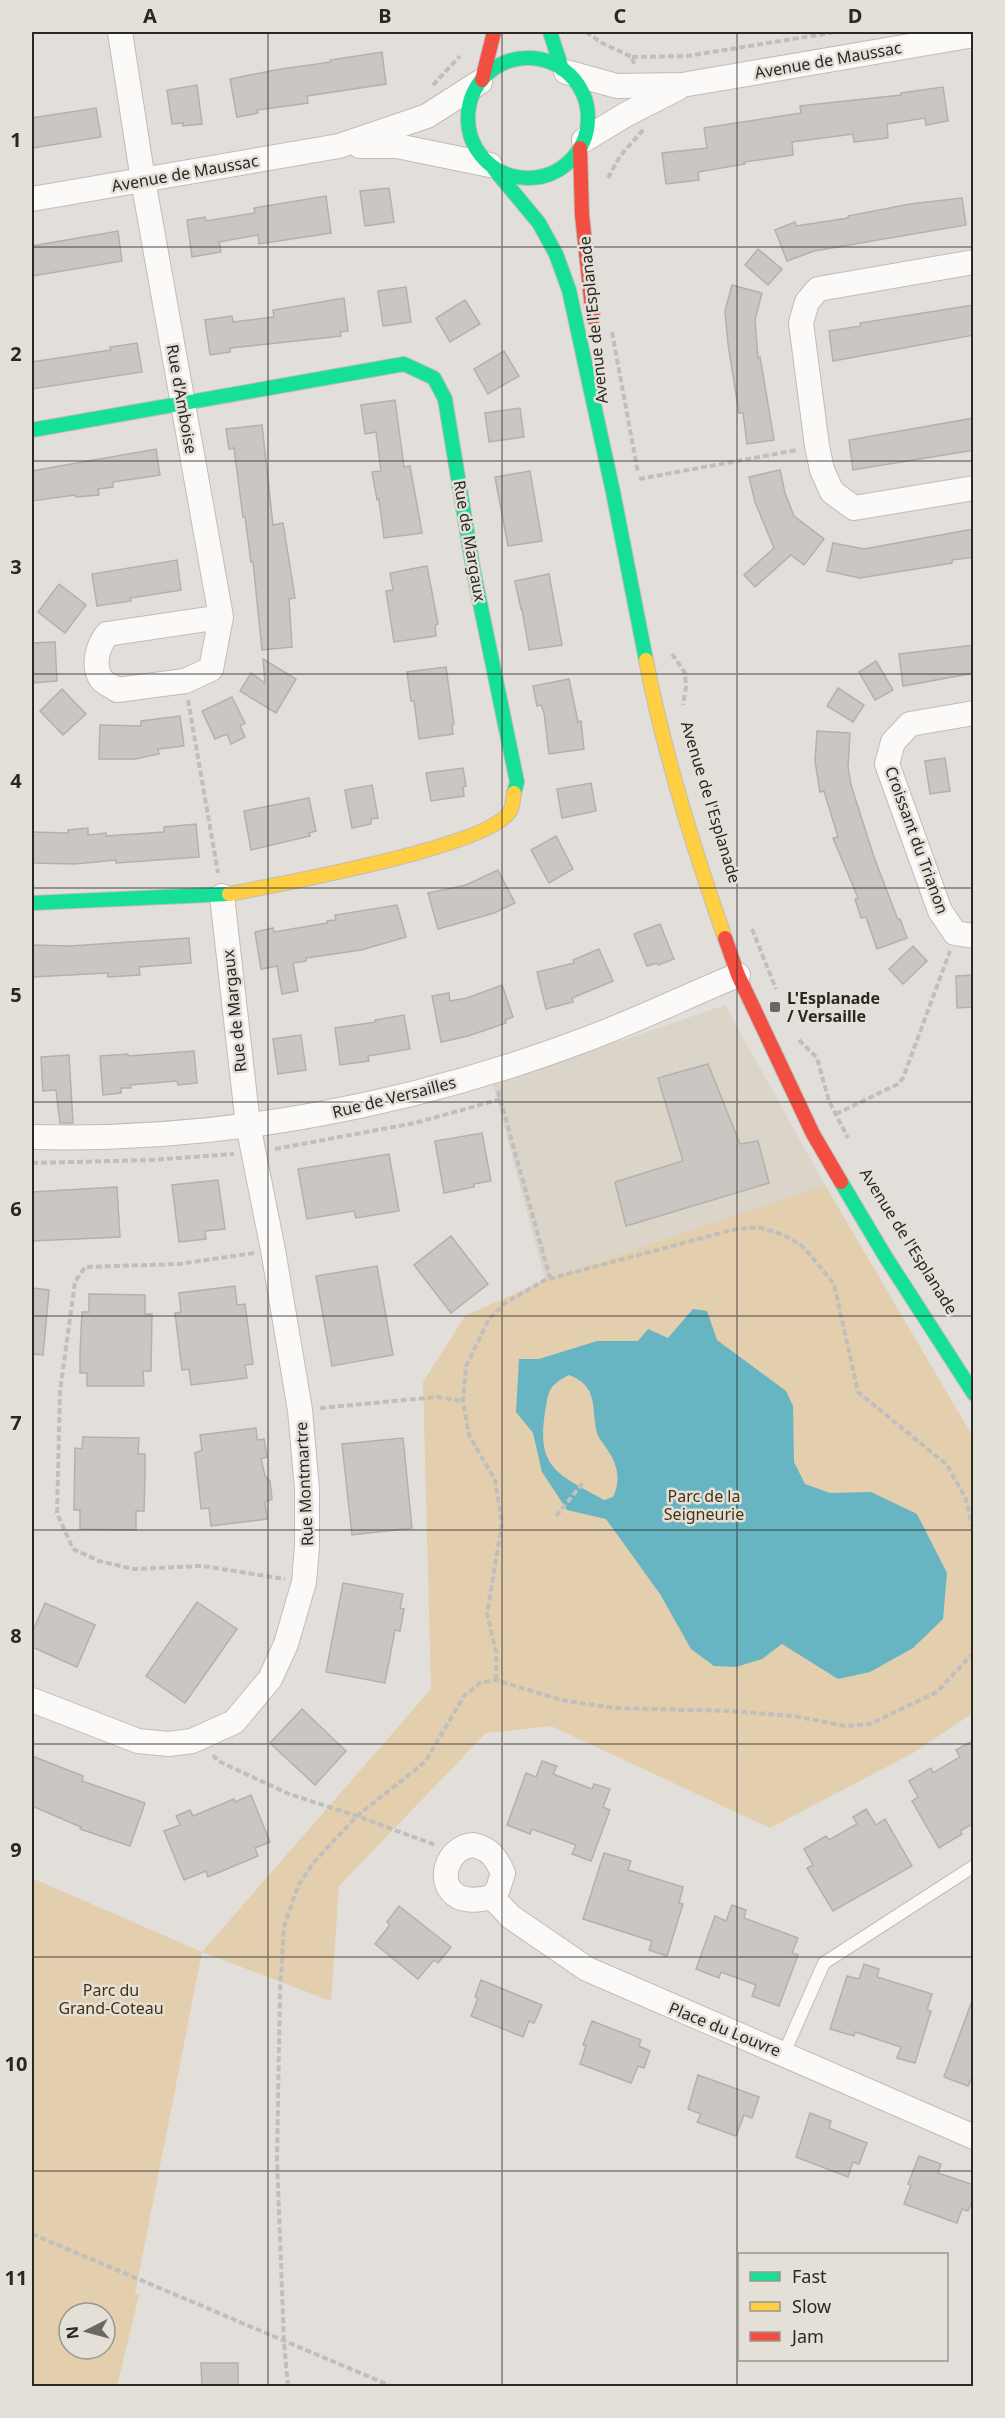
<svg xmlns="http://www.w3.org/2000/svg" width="1005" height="2418" font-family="'Noto Sans',sans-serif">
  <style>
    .built { fill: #dad4c9 }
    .green { fill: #e3cead; fill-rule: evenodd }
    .water { fill: #67b4c3; fill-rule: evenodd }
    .building { fill: #cac7c3; stroke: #b4b1ad; stroke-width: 1.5 }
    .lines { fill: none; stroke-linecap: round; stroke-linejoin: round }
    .lane-casing { stroke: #c0bdba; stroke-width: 14 }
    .street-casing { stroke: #c0bdba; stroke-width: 26 }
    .fast-casing { stroke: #c0bdba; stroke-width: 16 }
    .slow-casing { stroke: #c0bdba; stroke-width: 16 }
    .jam-casing { stroke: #c0bdba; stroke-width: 16 }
    .path { stroke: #bfbfbd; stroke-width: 4; stroke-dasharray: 6 3; stroke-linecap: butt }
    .lane { stroke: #fbfaf9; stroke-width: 12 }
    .street { stroke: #fbfaf9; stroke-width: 24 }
    .fast { stroke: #16e098; stroke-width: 14 }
    .slow { stroke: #ffcf43; stroke-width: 14 }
    .jam { stroke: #f24e42; stroke-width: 14 }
    .grid { fill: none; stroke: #2a2825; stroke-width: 1.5; stroke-opacity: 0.55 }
    .poi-dot { fill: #6a6864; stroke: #e5e0d7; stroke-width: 2 }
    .labels { text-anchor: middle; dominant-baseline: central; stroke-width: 5; stroke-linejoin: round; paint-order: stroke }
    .street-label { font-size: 16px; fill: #2a2825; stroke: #e5e0d7 }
    .poi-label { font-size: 16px; font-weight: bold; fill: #2a2825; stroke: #e5e0d7; text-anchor: start }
    .park-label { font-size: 16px; fill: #433212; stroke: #e5e0d7 }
    .neatline { fill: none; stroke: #2a2825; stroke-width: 2 }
    .grid-label { font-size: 20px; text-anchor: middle; font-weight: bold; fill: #2a2825 }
  </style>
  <rect width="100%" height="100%" fill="#e2dfda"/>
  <path class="built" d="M725,1005l100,180 -280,95 -52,-195z"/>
  <path class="green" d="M825,1185l148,252v276l-60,40 -143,75 -219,-102 -65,7 -147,153 -8,115 -129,-49 -67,342 4,1 -22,91h-85v-508l170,74 229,-263 -8,-307 42,-66 80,-36zM69,2313h36v36h-36z"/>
  <path class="water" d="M693,1309l14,2 10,29 69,51 7,15 1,56 11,22 25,9 41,-1 46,22 30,59 -4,46 -30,29 -43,24 -32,7 -56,-35 -20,15 -26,8 -22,-1 -23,-17 -31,-55 -54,-75 -39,-9 -25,-38 -9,-39 -17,-21 3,-53h20l58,-18h41l10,-12 20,9zM569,1375c30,11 22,33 28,58 2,6 7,11 10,16 11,16 14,31 6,48l-9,3c-45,-26 -68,-30 -59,-88 4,-22 3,-26 24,-37z"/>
  <g class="building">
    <path d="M382,52l4,32 -79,12 1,7 -51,7 1,3 -21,4 -7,-38 45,-9 56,-8 -1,-2z"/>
    <path d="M197,85l5,39 -19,2v-3l-11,1 -5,-34z"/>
    <path d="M943,87l5,34 -22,4 -1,-7 -38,6 1,14 -34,4 -1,-8 -61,8 1,13 -49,7 1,2 -47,8 1,8 -33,4 -4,-31 45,-5 -3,-20 97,-15 -1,-7 101,-11v-2z"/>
    <path d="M96,108l5,29 -69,11v-30z"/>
    <path d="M389,188l5,34 -29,4 -5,-35z"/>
    <path d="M326,196l5,37 -72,11 -1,-9 -39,7 2,10 -29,5 -5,-37 18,-3 1,4 49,-8 -1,-5z"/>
    <path d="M962,198l4,27 -152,26 -27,10 -12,-31 20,-8 1,4 52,-8v-2l62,-12z"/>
    <path d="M118,231l4,30 -90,15v-30z"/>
    <path d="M758,249l24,20 -14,16 -23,-20z"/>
    <path d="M732,285l30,8 -7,27 3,38 2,-1 14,83 -27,4 -4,-31h-4l-11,-69 -3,-33z"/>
    <path d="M406,287l5,35 -28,4 -5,-35z"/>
    <path d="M344,298l4,33 -8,1 1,4 -111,12v4l-20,3 -5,-35 27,-4 1,6 41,-5 -1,-7z"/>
    <path d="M465,300l15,24 -30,18 -14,-24z"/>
    <path d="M974,305v30l-141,26 -4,-30 32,-5 -1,-3z"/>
    <path d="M137,343l5,29 -110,17v-27l79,-12 -1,-3z"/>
    <path d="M504,351l15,25 -31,18 -14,-25z"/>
    <path d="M395,400l9,67 6,-1 12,67 -38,5 -5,-39 -2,1 -5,-28 9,-1 -5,-39 -11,2 -4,-29z"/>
    <path d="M520,408l4,29 -35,5 -4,-29z"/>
    <path d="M974,418v32l-121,20 -4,-30z"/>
    <path d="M262,425l11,100 10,-2 12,75 -6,1 3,48 -30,3 -9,-88h-2l-6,-45h-2l-9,-69 -5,1 -3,-20z"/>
    <path d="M156,449l4,26 -47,7v5l-15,2 1,6 -23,2 -1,-2 -43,6v-30z"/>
    <path d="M780,470l5,23 9,23 30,23 -20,26 -13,-10 -36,32 -11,-12 30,-27 -19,-46 -6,-25z"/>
    <path d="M530,471l12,70 -34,5 -13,-69z"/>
    <path d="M974,529v28l-22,3v3l-92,15 -33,-7 6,-28 31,6z"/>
    <path d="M177,560l4,30 -51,8 1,3 -34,5 -5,-32z"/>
    <path d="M427,566l11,58 -3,1 1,11 -42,6 -8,-51 7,-1 -3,-17z"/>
    <path d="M549,574l13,71 -33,5 -7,-41h-1l-6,-28z"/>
    <path d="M59,584l27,21 -21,28 -27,-21z"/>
    <path d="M55,642l2,39 -25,2v-40z"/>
    <path d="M974,645v28l-71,13 -4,-32z"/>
    <path d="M263,659l33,20 -20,34 -36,-22 11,-18 14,10z"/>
    <path d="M876,661l17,29 -18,10 -16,-28z"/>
    <path d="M446,667l8,57 -2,1 1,9 -34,5 -5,-38h-3l-4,-29z"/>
    <path d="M569,679l9,43 3,-1 3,28 -35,5 -5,-41 -3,-8 -4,1 -4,-20z"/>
    <path d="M838,688l26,17 -11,17 -26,-16z"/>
    <path d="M62,689l24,25 -23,21 -23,-24z"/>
    <path d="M232,697l13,26 -5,3 5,11 -14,7 -4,-10 -12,5 -13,-28z"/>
    <path d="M180,716l4,30 -26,3 1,5 -24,5h-36l1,-34 41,1v-5z"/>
    <path d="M817,731l33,2 -2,34 3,18 23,72 24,63 2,-1 7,19 -30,11 -11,-32 -5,1 -6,-19 3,-1 -25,-60 5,-1 -14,-46 -4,1 -5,-31z"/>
    <path d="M945,758l5,33 -20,3 -5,-33z"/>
    <path d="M463,768l3,18 -3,1 1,9 -33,5 -5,-28z"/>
    <path d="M591,783l5,28 -34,7 -5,-29z"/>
    <path d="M372,785l6,33 -7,1v5l-19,4 -7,-38z"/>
    <path d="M309,798l7,33 -7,2 1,3 -59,14 -7,-39z"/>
    <path d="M196,824l3,33 -83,6v-3l-41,4 -43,-1v-31l36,1v-3l20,-2v7l18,-2v3l58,-4v-5z"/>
    <path d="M556,836l17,33 -24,14 -18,-33z"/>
    <path d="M498,870l17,33 -21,10 -56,16 -10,-36 38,-8z"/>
    <path d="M397,905l9,32 -45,13 -55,8v3l-13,2 5,28 -16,3 -5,-28 -16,3 -6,-37 18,-4 1,4 53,-9v-2l9,-1 -1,-5z"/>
    <path d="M660,924l14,35 -16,6 -1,-2 -10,3 -13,-32z"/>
    <path d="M189,938l2,25 -52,4 1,8 -32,2v-4l-76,4v-32l38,1z"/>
    <path d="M913,946l14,15 -24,23 -14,-15z"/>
    <path d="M599,949l14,32 -41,17 1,4 -27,7 -9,-37 37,-9 -1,-3z"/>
    <path d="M974,975v32l-17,1 -1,-32z"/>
    <path d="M502,985l11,32 -8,3 1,3 -38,13 -27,6 -9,-46 17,-3 1,8 17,-3z"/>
    <path d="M404,1015l6,34 -42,7 1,5 -29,4 -5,-37 41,-6 -1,-2z"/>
    <path d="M301,1035l5,35 -28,4 -5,-35z"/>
    <path d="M194,1051l3,32 -19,2 -1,-4 -47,4 1,3h-10v5l-18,2 -3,-39 28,-2v2z"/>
    <path d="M69,1055l4,68h-13l-4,-33 -13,1 -2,-34z"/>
    <path d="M708,1064l32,80 18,-3 11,42 -143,43 -11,-44 68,-21 -25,-83z"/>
    <path d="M482,1133l9,48 -17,3v3l-30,6 -9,-52z"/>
    <path d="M389,1154l10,57 -43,7 -2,-7 -47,8 -9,-50z"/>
    <path d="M218,1180l7,49 -20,2 1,8 -27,3 -7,-57z"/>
    <path d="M117,1187l3,50 -88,4v-49z"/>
    <path d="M451,1236l37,48 -37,29 -37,-48z"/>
    <path d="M377,1266l16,89 -61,11 -16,-90z"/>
    <path d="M235,1286l2,19 8,-1 8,60 -8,1 2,13 -56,7 -2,-16 -7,1 -7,-57 6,-1 -2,-19z"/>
    <path d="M32,1288l17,2 -6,65 -11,-1z"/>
    <path d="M89,1294l56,1v19h7l-1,57h-8l1,15h-57v-13h-7v-20l2,-41h7z"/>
    <path d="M256,1428l1,12 7,-1 3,18 -6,2 4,17 5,5 2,18 -7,3 2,17 -56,7 -2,-18 -8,1 -6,-56 7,-3 -2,-15z"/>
    <path d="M83,1437l56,1 -1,16h7v19l-1,38h-8v19l-56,-1v-19h-6l1,-62 7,1z"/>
    <path d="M403,1438l9,90 -60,7 -10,-91z"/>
    <path d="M343,1583l60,11 -3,14 4,1 -4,22 -5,-1 -10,53 -59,-11z"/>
    <path d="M197,1602l40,27 -52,74 -39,-27z"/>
    <path d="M45,1603l50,22 -18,42 -45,-20v-14z"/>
    <path d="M302,1709l44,42 -31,34 -45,-42z"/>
    <path d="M974,1740v83l-14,8 2,3 -23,14 -27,-47 6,-4 -9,-16 22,-13 2,5 27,-16 -4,-7z"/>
    <path d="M32,1756l51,20 -1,5 63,22 -15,43 -50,-17 1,-2 -49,-21z"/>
    <path d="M542,1761l15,5 -4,8 39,15 2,-5 16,5 -7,18 7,3 -19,51 -19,-7 4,-9 -44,-16 -2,5 -23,-9 19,-52 10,4z"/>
    <path d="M251,1795l19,47 -15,6 3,8 -50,21 -2,-6 -22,9 -20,-49 16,-6 -4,-9 14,-6 3,6 41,-17 1,3z"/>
    <path d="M866,1809l10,16 9,-6 27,47 -79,45 -26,-43 6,-3 -9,-16 22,-13 3,4 28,-16 -4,-7z"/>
    <path d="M604,1853l27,8 -3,9 55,17 -4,16 4,1 -16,52 -18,-6 3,-9 -69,-22z"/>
    <path d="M732,1905l14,5 -2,8 54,20 -6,15 6,2 -19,51 -27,-10 4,-11 -35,-13 -2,6 -23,-9 19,-53 11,5z"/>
    <path d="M399,1906l52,41 -13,16 -4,-3 -16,19 -43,-35 15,-19 -3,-3z"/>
    <path d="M864,1964l15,5 -2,8 55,17 -5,16 4,1 -16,52 -18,-5 4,-11 -46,-15 -1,4 -24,-7 17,-53 12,3z"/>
    <path d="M481,1980l61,25 -8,18 -5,-2 -6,16 -52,-21 7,-18 -3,-1z"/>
    <path d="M972,2001l2,1v70l-6,14 -24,-9z"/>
    <path d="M592,2021l49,19 -2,6 11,5 -6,17 -6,-2 -7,17 -51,-19 6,-18 -3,-1z"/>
    <path d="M698,2075l61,22 -7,21 -8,-3 -8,21 -39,-14 4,-8 -13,-5z"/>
    <path d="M810,2113l21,8 -2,7 38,15 -8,21 -6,-2 -5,15 -52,-20z"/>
    <path d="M919,2156l22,8 -3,9 36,12v11l-6,15 -6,-2 -5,14 -53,-19 7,-19 -3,-1z"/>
    <path d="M201,2363h37v22l-36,1z"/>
  </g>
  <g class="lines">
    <defs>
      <path id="lane" d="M784,2053l40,-90 150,-97"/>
      <g id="street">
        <path d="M120,32l23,148 78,437 -10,52 -26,12 -68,9c-4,-3 -13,-7 -16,-11 -9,-14 -3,-33 6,-45l114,-17"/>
        <path d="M566,72l51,14 65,-1 292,-50"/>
        <path d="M584,140l41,-25 53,-27"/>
        <path d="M360,146h37l93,19"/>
        <path d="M32,199l307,-53 88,-30 53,-34"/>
        <path d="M974,262l-156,27 -11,13 -6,21 16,123 5,24 10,22 22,16 120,-20"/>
        <path d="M974,713l-64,11 -17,18 -6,22 53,147 15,22 19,3"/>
        <path d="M32,1137c189,5 378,-31 555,-98 51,-19 100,-43 151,-64"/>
        <path d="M32,1700l106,41 31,3 23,-3 42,-19 36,-43 16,-35 18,-62 3,-35v-58l-7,-79 -27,-160 -25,-125 -26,-229"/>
        <path d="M473,1845c18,4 23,13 30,28l-5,16 -6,8c-10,2 -22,5 -33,0 -24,-12 -13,-50 14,-52z"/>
        <path d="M492,1897l19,20 76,52 387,168"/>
      </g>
      <g id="fast">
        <path d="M550,32l12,37"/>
        <circle cx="528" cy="118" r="60"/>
        <path d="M494,169l45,54 17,31 13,36 44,202 33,168"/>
        <path d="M32,430l372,-66 30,14 11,21 29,175 43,208 -3,11"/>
        <path d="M32,903l197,-9"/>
        <path d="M841,1182l44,74 89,138"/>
      </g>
      <g id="slow">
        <path d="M646,660c18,94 47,187 79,278"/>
        <path d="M229,894c47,-9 262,-48 281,-83 3,-4 3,-12 4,-18"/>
      </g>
      <g id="jam">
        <path d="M482,80l12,-48"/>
        <path d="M580,148l2,67 11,103"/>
        <path d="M725,938l13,37 75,159 28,48"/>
      </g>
    </defs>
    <use href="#lane" class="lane-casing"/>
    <use href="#street" class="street-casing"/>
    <use href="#fast" class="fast-casing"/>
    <use href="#slow" class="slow-casing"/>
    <use href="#jam" class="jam-casing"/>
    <g class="path">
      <path d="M586,32l16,11 30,14 2,7"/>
      <path d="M632,57l55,-1 149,-24"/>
      <path d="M433,85l27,-29"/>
      <path d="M608,178l12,-22 24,-27"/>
      <path d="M612,332l26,141"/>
      <path d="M639,479l158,-29"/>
      <path d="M672,654l13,19 1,14 -3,18"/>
      <path d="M188,700l30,173"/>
      <path d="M752,929l24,60"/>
      <path d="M799,1040l18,18 12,43 19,37"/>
      <path d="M498,1091l52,187"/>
      <path d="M836,1114l62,-30 5,-6 47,-127"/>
      <path d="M275,1149l140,-26 86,-24"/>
      <path d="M32,1163l119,-3 83,-6"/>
      <path d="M254,1253l-75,11 -94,3 -10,15 -15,109 -3,122 16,36 26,12 34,8 70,-3 82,13"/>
      <path d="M320,1408l117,-11 26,4"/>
      <path d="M556,1516l27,-33"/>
      <path d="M496,1680v-29l-9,-37 15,-91 -7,-43 -26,-45 -6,-34 3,-35 23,-47 16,-16 40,-23 187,-50 26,-3 26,8 18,11 10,11 22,27 24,108 89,73 19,34 8,35"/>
      <path d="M213,1755l5,6 71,33 68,22 78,29"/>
      <path d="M32,2234l359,152"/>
      <path d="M288,2386l-4,-44 -7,-183 3,-168 4,-64 14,-41 16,-24 43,-46 68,-54 39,-66 16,-13 16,-3 65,20 54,8 115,3 64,5 51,10 25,-2 67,-32 37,-40"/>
    </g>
    <use href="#lane" class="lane"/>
    <use href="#street" class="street"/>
    <use href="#fast" class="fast"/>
    <use href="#slow" class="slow"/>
    <use href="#jam" class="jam"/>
  </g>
  <path class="grid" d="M268,32v2354M502,32v2354M737,32v2354M32,247h942M32,461h942M32,674h942M32,888h942M32,1102h942M32,1316h942M32,1530h942M32,1744h942M32,1957h942M32,2171h942"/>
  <rect class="poi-dot" x="769" y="1001" width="12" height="12" rx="3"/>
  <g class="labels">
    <g class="street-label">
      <text transform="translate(828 60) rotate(-10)">Avenue de Maussac</text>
      <text transform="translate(185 173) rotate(-10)">Avenue de Maussac</text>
      <text transform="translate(593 320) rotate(-96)">Avenue de l'Esplanade</text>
      <text transform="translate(182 399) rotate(80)">Rue d'Amboise</text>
      <text transform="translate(470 541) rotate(80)">Rue de Margaux</text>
      <text transform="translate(711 802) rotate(73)">Avenue de l'Esplanade</text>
      <text transform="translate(917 840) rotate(70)">Croissant du Trianon</text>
      <text transform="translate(234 1011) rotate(-96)">Rue de Margaux</text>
      <text transform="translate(394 1097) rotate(-14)">Rue de Versailles</text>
      <text transform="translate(909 1241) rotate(58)">Avenue de l'Esplanade</text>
      <text transform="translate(304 1484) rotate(-93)">Rue Montmartre</text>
      <text transform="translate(725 2029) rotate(22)">Place du Louvre</text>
    </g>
    <g class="poi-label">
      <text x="787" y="998">L'Esplanade<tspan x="787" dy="18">/ Versaille</tspan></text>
    </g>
    <g class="park-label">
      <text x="704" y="1496">Parc de la<tspan x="704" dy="18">Seigneurie</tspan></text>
      <text x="111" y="1990">Parc du<tspan x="111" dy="18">Grand-Coteau</tspan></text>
    </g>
  </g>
  <rect width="1005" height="2418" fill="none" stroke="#e5e0d7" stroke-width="66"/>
  <rect x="738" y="2253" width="210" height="108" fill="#e5e0d7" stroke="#9a9690" stroke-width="1.5"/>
  <rect x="750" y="2272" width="30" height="9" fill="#16e098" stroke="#9a9690" stroke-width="1.5"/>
  <text x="792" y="2283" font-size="18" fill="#2a2825">Fast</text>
  <rect x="750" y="2302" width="30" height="9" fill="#ffcf43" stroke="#9a9690" stroke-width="1.5"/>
  <text x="792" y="2313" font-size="18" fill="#2a2825">Slow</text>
  <rect x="750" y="2332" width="30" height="9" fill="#f24e42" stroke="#9a9690" stroke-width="1.5"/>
  <text x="792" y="2343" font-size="18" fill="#2a2825">Jam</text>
  <g transform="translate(87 2331) rotate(264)"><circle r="28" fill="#e5e0d7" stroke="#9a9690" stroke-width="1.5"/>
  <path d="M0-4.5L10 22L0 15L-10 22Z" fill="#6a6864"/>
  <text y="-9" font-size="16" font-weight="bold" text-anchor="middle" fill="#2a2825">N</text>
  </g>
  <rect x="33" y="33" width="939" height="2352" class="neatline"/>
  <g class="grid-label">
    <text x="150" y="23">A</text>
    <text x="385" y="23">B</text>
    <text x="620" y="23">C</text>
    <text x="855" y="23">D</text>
    <text x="16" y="147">1</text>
    <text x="16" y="361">2</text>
    <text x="16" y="574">3</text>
    <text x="16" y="788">4</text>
    <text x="16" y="1002">5</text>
    <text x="16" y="1216">6</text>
    <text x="16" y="1430">7</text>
    <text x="16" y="1643">8</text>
    <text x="16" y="1857">9</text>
    <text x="16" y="2071">10</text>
    <text x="16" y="2285">11</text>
  </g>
</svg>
